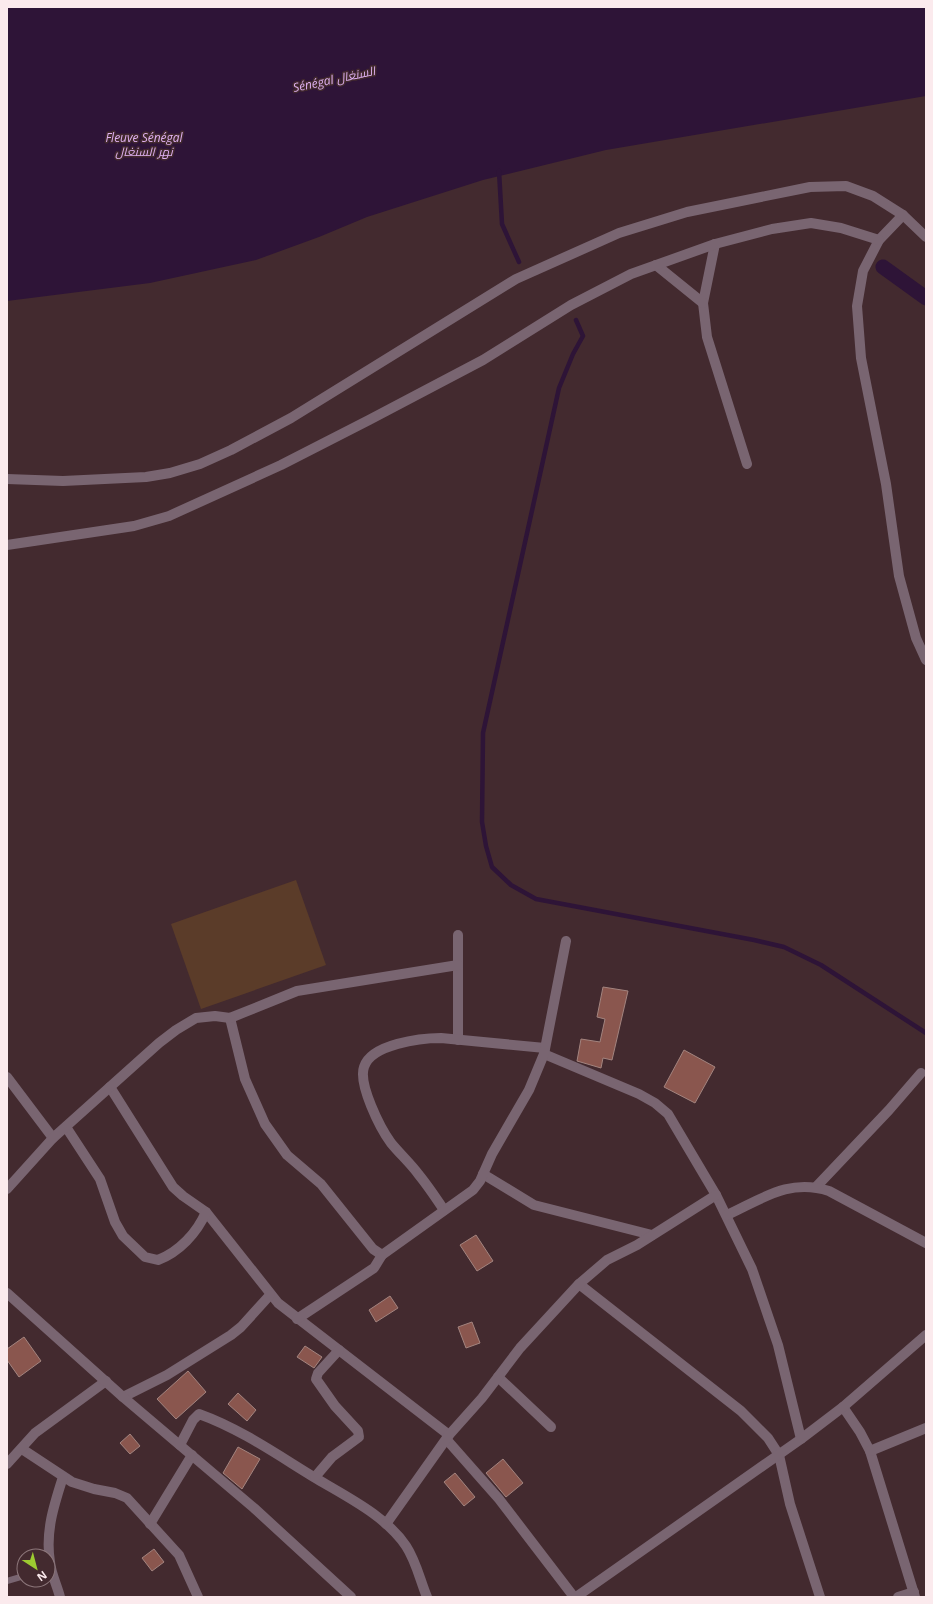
<svg xmlns="http://www.w3.org/2000/svg" width="933" height="1604" font-family="'Open Sans',Cairo,sans-serif">
  <style>
    .green { fill: #5b3c29 }
    .water { fill: #2e1437 }
    .lines { fill: none; stroke-linecap: round; stroke-linejoin: round }
    .stream { stroke: #2e1437; stroke-width: 4.5 }
    .canal { stroke: #2e1437; stroke-width: 15 }
    .building { fill: #8a564e; stroke: #a3847f }
    .service { stroke: #796571; stroke-width: 6 }
    .minor { stroke: #796571; stroke-width: 10 }
    .tertiary { stroke: #796571; stroke-width: 10 }
    .labels { text-anchor: middle; dominant-baseline: central; stroke-width: 3; stroke-linejoin: round; paint-order: stroke }
    .water-label { font-size: 12px; font-style: italic; fill: #dfb0f1; stroke: #432a2f }
  </style>
  <rect width="100%" height="100%" fill="#432a2f"/>
  <path class="green" d="M296,880l30,85 -125,44 -30,-85z"/>
  <path class="water" d="M7,7h919v89l-320,54 -123,30 -116,37 -48,20 -63,23 -106,23 -143,18z"/>
  <g class="lines">
    <g class="stream">
      <path d="M499,171l3,53 17,38"/>
      <path d="M576,320l7,16 -10,18 -14,34 -76,345 -1,89 4,24 6,21 19,18 25,14 218,41 30,7 37,18 105,68"/>
    </g>
    <path class="canal" d="M883,267l43,31"/>
  </g>
  <g class="building">
    <path d="M603,987l25,4 -16,69 -9,-2 -2,10 -24,-7 4,-22 19,3 5,-23 -8,-2z"/>
    <path d="M684,1050l31,17 -20,36 -31,-16z"/>
    <path d="M476,1235l17,26 -16,10 -17,-26z"/>
    <path d="M390,1296l8,12 -22,14 -7,-12z"/>
    <path d="M472,1322l8,21 -14,5 -8,-21z"/>
    <path d="M24,1337l17,24 -22,16 -12,-17v-11z"/>
    <path d="M305,1346l17,11 -8,11 -17,-11z"/>
    <path d="M188,1371l18,21 -30,27 -19,-20z"/>
    <path d="M238,1393l18,17 -9,11 -19,-17z"/>
    <path d="M130,1434l10,12 -10,8 -10,-11z"/>
    <path d="M238,1447l22,12 -18,30 -19,-16z"/>
    <path d="M503,1459l20,24 -17,14 -20,-24z"/>
    <path d="M455,1473l20,24 -11,9 -20,-24z"/>
    <path d="M154,1549l10,13 -12,9 -10,-13z"/>
  </g>
  <g class="lines">
    <path class="service" d="M7,1581l17,-5"/>
    <g class="minor">
      <path d="M903,215l-24,25 -16,31 -6,35 4,52 25,126 13,92 17,62 10,22"/>
      <path d="M715,244l-12,59 4,34 40,127"/>
      <path d="M656,265l47,38"/>
      <path d="M7,545l127,-19 35,-10 112,-51 88,-45 114,-60 88,-55 60,-31 84,-30 57,-15 39,-6 30,5 38,12"/>
      <path d="M230,1018l15,61 20,45 22,31 34,29 52,65 9,6"/>
      <path d="M458,1040v-105"/>
      <path d="M544,1054l95,40 16,9 13,11 48,81 36,74 26,76 23,94"/>
      <path d="M7,1077l46,61"/>
      <path d="M110,1087l63,100 10,9 23,16 72,91 171,132"/>
      <path d="M66,1127l34,52 15,43 8,14 22,21 13,3c21,-8 39,-27 48,-48"/>
      <path d="M483,1174l51,31 118,30"/>
      <path d="M816,1187l73,-77 32,-37"/>
      <path d="M7,1189l46,-51 106,-95 17,-13 20,-12 19,-2 15,2 67,-27 161,-26"/>
      <path d="M444,1210c-8,-12 -16,-24 -25,-35 -8,-11 -19,-21 -28,-32 -11,-15 -33,-59 -27,-76 7,-23 57,-29 77,-29l104,10"/>
      <path d="M727,1215c35,-16 62,-37 102,-24l97,52"/>
      <path d="M579,1284l162,127 27,27 11,17 11,49 30,93"/>
      <path d="M297,1319l77,-51 8,-13 91,-65 7,-9 12,-27 37,-64 15,-36 22,-113"/>
      <path d="M498,1377l53,50"/>
      <path d="M123,1397l44,-22 64,-40 10,-8 29,-32"/>
      <path d="M843,1407l17,25 10,19 45,146"/>
      <path d="M447,1440l52,59 75,98"/>
      <path d="M180,1445l13,-25 6,-6c42,15 80,42 118,65 30,18 69,37 89,67 10,15 14,34 21,51"/>
      <path d="M22,1449l50,33 22,7 21,4 12,5 52,57 19,42"/>
      <path d="M870,1451l56,-23"/>
      <path d="M7,1464l28,-31 71,-52"/>
      <path d="M315,1477l17,-20 27,-20 -1,-6 -23,-25 -19,-27 2,-6 21,-23"/>
      <path d="M150,1524l42,-69"/>
      <path d="M386,1524l63,-89 33,-37 38,-50 59,-64 28,-24 30,-15 79,-50"/>
      <path d="M60,1597c-3,-12 -9,-23 -10,-35 -5,-30 4,-57 13,-85"/>
      <path d="M576,1597l225,-158 42,-32 83,-72"/>
      <path d="M898,1597l16,-5"/>
    </g>
    <g class="tertiary">
      <path d="M7,479l56,2 83,-4 24,-4 30,-9 31,-14 60,-32 225,-139 103,-46 68,-21 123,-25 36,-1 27,10 30,19 23,22"/>
      <path d="M7,1293l116,104 131,111 97,89"/>
    </g>
  </g>
  <g class="labels">
    <g class="water-label">
      <text transform="translate(334 79) rotate(-12)">Sénégal السنغال</text>
      <text x="144" y="137">Fleuve Sénégal<tspan x="144" dy="14">نهر السنغال</tspan></text>
    </g>
  </g>
  <rect width="933" height="1604" fill="none" stroke="#fbeaed" stroke-width="16"/>
  <g transform="translate(36 1568) rotate(144)"><circle r="19" fill="#432a2f" stroke="#8d777b"/>
  <path d="M0-3L7 15L0 10L-7 15Z" fill="#9cca31"/>
  <text y="-6" font-size="11" font-weight="bold" text-anchor="middle" fill="#fbeaed">N</text>
  </g>
</svg>
